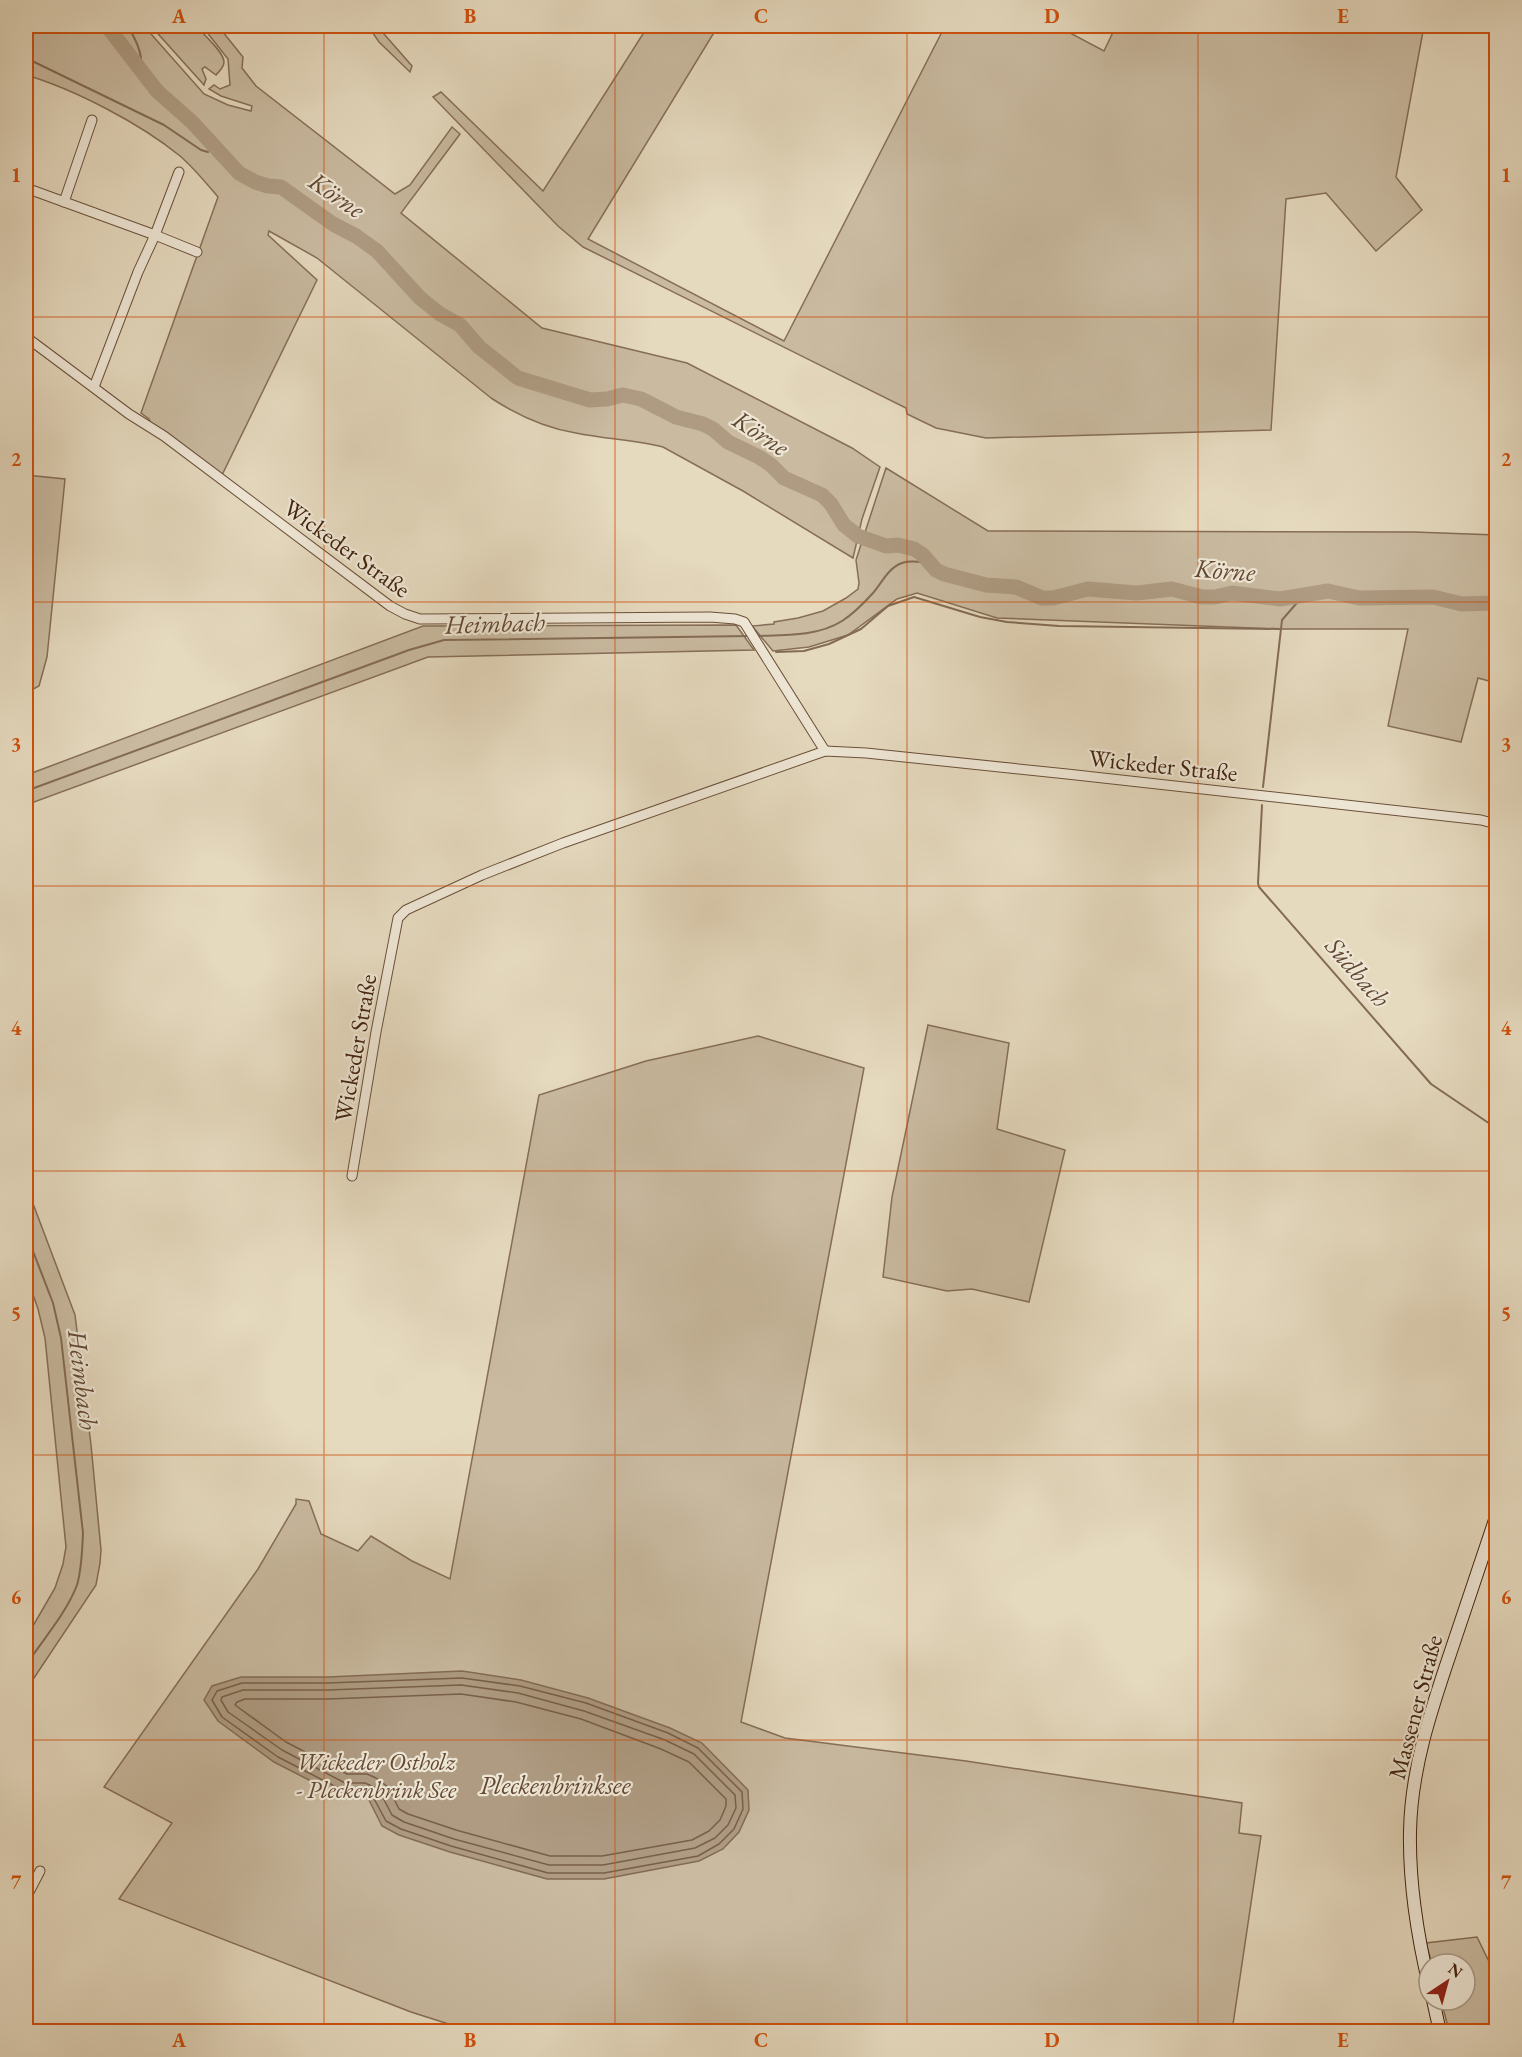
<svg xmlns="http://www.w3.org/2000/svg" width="1522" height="2057" font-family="'EB Garamond',serif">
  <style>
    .green { fill: #c9baa0; stroke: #866e57; stroke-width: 1.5 }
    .water { fill: #ae9b82; stroke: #836b54; stroke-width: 1.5 }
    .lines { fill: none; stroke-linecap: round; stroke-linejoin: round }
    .shore { stroke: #785f48; stroke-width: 1.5 }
    .stream { stroke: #836b54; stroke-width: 2 }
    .river { stroke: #ae9b82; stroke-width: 15 }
    .street-casing { stroke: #6b503a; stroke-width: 11 }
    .secondary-casing { stroke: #42230e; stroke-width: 14 }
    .street { stroke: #eee6d5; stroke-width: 9 }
    .secondary { stroke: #eee6d5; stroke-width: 12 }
    .grid { fill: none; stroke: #cf510c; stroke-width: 1.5; stroke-opacity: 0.55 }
    .labels { text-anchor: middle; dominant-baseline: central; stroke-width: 4.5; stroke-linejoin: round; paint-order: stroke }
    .street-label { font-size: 24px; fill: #42230e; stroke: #eee6d5 }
    .park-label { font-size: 24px; font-style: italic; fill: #644932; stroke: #eee6d5 }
    .water-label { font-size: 26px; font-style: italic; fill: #624731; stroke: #eee6d5 }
    .neatline { fill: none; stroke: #cf510c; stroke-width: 2 }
    .grid-label { font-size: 20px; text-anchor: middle; font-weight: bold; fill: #cf510c }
  </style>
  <rect width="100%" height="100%" fill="#e5d9be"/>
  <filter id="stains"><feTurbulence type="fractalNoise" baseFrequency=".00333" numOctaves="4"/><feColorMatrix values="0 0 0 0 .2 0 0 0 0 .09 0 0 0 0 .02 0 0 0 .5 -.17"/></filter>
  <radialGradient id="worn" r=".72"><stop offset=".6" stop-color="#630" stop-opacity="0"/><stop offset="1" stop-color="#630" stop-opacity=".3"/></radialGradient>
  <g class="green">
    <path d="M26,26h118l60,68 24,11 23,6 1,-5 -31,-10 -12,-7 5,-4 6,4 10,-4 -2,-26 -26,-33h16l25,31 -1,11 14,18 139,108 15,-9 42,-58 8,7 -59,79 141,115 145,35 165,85 28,19 -18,52 -9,39 -110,-67 -80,-44c-28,-7 -58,-8 -87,-14 -31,-5 -59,-18 -85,-35l-174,-140 -48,-27 -1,4 49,45 -95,195 -72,-53 -1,-3 -8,-6 77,-216c-12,-14 -24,-29 -38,-41 -39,-32 -106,-67 -154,-81z"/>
    <path d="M151,26h45c6,7 28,26 28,36 0,6 -5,9 -8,13l-11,-8 -3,2 4,10 -2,6z"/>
    <path d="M368,26h9l35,40 -2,6 -31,-30z"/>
    <path d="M648,26h70l-130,213 196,102 161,-315h112l47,25 12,-25h308l-28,151 26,33 -46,41 -50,-58 -40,6 -15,231 -285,8 -50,-10 -29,-14 -1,-6 -323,-161 -25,-21 -125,-129 8,-5 102,99z"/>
    <path d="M886,468l102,63 426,1 82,3v148l-18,-5 -17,64 -73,-16 20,-97h-127l-284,-11 -80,-25 -20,6 -49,36 -39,12 -36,4 -21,-25 22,-2v-2l24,-4 25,-7 23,-13 12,-9 1,-6 -3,-23z"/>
    <path d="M26,475l39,4 -18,178 -8,29 -13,7z"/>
    <path d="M736,625l18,25 -326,7 -402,148v-29l6,-3 391,-147z"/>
    <path d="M928,1025l81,18 -12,86 68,21 -36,152 -57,-13 -25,2 -64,-14 9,-80z"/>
    <path d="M758,1036l106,32 -123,654 44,16 181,23 276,42 -3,30 22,3 -29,195 -749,1 -25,-5 -47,-15 -292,-113 53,-76 -68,-36 154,-218 38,-65v-5l13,2 12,33 37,17 13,-15 41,25 38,18 89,-484 107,-34z"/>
    <path d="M26,1185l49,130 16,130 10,105 -1,13 -4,22 -70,105v-52l29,-50 8,-24 3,-17 -21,-209 -7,-29 -12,-35z"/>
    <path d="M1477,1937l19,39v55h-47l-8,-31h24v-36h-33l-6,-21z"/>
  </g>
  <path class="water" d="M462,1671l59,9 67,18 82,30 32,15 46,47 1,20 -10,22 -16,17 -24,12 -95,18h-57l-97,-27 -51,-17 -17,-9 -13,-26 -6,-4 -19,2 -70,-36 -56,-41 -14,-21 8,-14 29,-9h87z"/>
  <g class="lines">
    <g class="shore">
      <path d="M462,1678l58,8 66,17 82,30 30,15 44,44 1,17 -9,20 -15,15 -21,12 -94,17h-56l-97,-27 -50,-17 -15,-8 -14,-26 -8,-5 -20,1 -66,-34 -56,-40 -10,-17 5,-9 25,-8h86z"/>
      <path d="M461,1685l57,8 66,18 81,29 29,14 41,41 1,13 -8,17 -13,13 -20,10 -92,17h-54l-95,-26 -50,-17 -12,-7 -11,-21 -5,-6 -11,-5h-20l-63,-33 -54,-38 -7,-12 1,-3 21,-7h85z"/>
      <path d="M461,1694l55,8 65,17 80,30 28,13 37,37v7l-6,14 -11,11 -17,9 -90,16h-52l-94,-26 -48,-16 -9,-5 -11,-22 -12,-9 -9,-4h-20l-61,-32 -51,-37 2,-3 8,-3h83z"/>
    </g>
    <g class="stream">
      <path d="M128,26c7,13 15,26 13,43"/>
      <path d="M26,58l138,67 37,25 7,2"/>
      <path d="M755,636c28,-1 62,1 87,-15 11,-7 22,-18 31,-28 8,-9 16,-26 29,-30 8,-3 19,-1 27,0"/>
      <path d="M776,652l28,-1 25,-7 32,-15 27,-23 26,-9 66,20 27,5 52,4 222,3"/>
      <path d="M1263,787l19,-167 20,-23"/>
      <path d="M26,791l383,-141 35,-10 306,-4"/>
      <path d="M1262,805l-4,78 1,4 172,197 65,44"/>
      <path d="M26,1233l27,70 8,35 22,195c-1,18 -1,35 -6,52 -10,27 -35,56 -51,80"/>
    </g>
    <path class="river" d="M107,26l50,65 35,31 47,51 16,9 13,4 13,1 52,37 23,12 21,15 43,47 20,16 20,11 19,22 39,31 72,22 17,-1 16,-4 18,4 35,18 27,7 10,5 15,13 31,15 12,8 13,13 38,17 9,9 13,21 14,11 28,10 12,-1 16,4 8,5 14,16 8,4 42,11 30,2 26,11h11l35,-9 49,4 35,-4 30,8h13l17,-4 48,6 48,-8 31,7 74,-1 29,7 34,-1"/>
    <defs>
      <g id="street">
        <path d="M179,172l-24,63 42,17"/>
        <path d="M26,188l129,47 -17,37 -44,115"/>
        <path d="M64,202l28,-82"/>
        <path d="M26,337l103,77 35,22 226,170 15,8 15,5 290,-2 25,2 9,3 81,129"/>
        <path d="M352,1176l24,-144 22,-114 8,-8 76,-35 81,-32 262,-92 41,2 201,21 414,46 15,4"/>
        <path d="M26,1898l14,-27"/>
      </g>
      <g id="secondary">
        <path d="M1429,1985c-12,-51 -20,-101 -19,-153 1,-63 21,-122 41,-181 15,-45 30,-89 45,-134"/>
        <path d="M1433,2000l7,32"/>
      </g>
    </defs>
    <use href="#street" class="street-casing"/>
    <use href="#secondary" class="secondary-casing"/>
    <use href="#street" class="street"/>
    <use href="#secondary" class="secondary"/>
  </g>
  <path class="grid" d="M324,26v2006M615,26v2006M907,26v2006M1198,26v2006M26,317h1470M26,602h1470M26,886h1470M26,1171h1470M26,1455h1470M26,1740h1470"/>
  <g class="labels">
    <g class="street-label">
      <text transform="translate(347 548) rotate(36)">Wickeder Straße</text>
      <text transform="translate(1163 765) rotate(6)">Wickeder Straße</text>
      <text transform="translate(355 1048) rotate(-80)">Wickeder Straße</text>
      <text transform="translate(1415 1707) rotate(-75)">Massener Straße</text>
    </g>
    <g class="park-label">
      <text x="376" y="1761">Wickeder Ostholz<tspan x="376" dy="28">- Pleckenbrink See</tspan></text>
    </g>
    <g class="water-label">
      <text transform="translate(337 195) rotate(34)">Körne</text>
      <text transform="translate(761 433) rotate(33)">Körne</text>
      <text transform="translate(1225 570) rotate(4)">Körne</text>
      <text transform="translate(495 623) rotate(-2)">Heimbach</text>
      <text transform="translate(1358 972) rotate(49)">Südbach</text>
      <text transform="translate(83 1380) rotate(83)">Heimbach</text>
      <text x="555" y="1785">Pleckenbrinksee</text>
    </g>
  </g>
  <rect width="1522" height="2057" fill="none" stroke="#e5d9be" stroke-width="66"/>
  <g transform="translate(1447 1982) rotate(36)"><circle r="28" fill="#eee6d5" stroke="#a99885" stroke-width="1.5"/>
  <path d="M0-4.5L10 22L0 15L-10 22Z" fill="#8f2418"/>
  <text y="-9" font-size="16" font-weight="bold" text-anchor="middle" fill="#42230e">N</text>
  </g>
  <rect x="33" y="33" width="1456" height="1991" class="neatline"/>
  <g class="grid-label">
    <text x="179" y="23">A</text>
    <text x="470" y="23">B</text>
    <text x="761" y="23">C</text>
    <text x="1052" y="23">D</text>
    <text x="1343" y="23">E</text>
    <text x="16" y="182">1</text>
    <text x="1506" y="182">1</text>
    <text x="16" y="466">2</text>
    <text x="1506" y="466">2</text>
    <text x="16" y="751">3</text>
    <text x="1506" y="751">3</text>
    <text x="16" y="1035">4</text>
    <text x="1506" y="1035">4</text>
    <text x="16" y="1320">5</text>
    <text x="1506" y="1320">5</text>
    <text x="16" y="1604">6</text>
    <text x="1506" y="1604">6</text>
    <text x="16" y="1889">7</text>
    <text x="1506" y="1889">7</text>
    <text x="179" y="2047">A</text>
    <text x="470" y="2047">B</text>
    <text x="761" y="2047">C</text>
    <text x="1052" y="2047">D</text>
    <text x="1343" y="2047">E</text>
  </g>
  <rect width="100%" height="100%" filter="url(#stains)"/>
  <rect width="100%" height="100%" fill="url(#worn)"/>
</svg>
